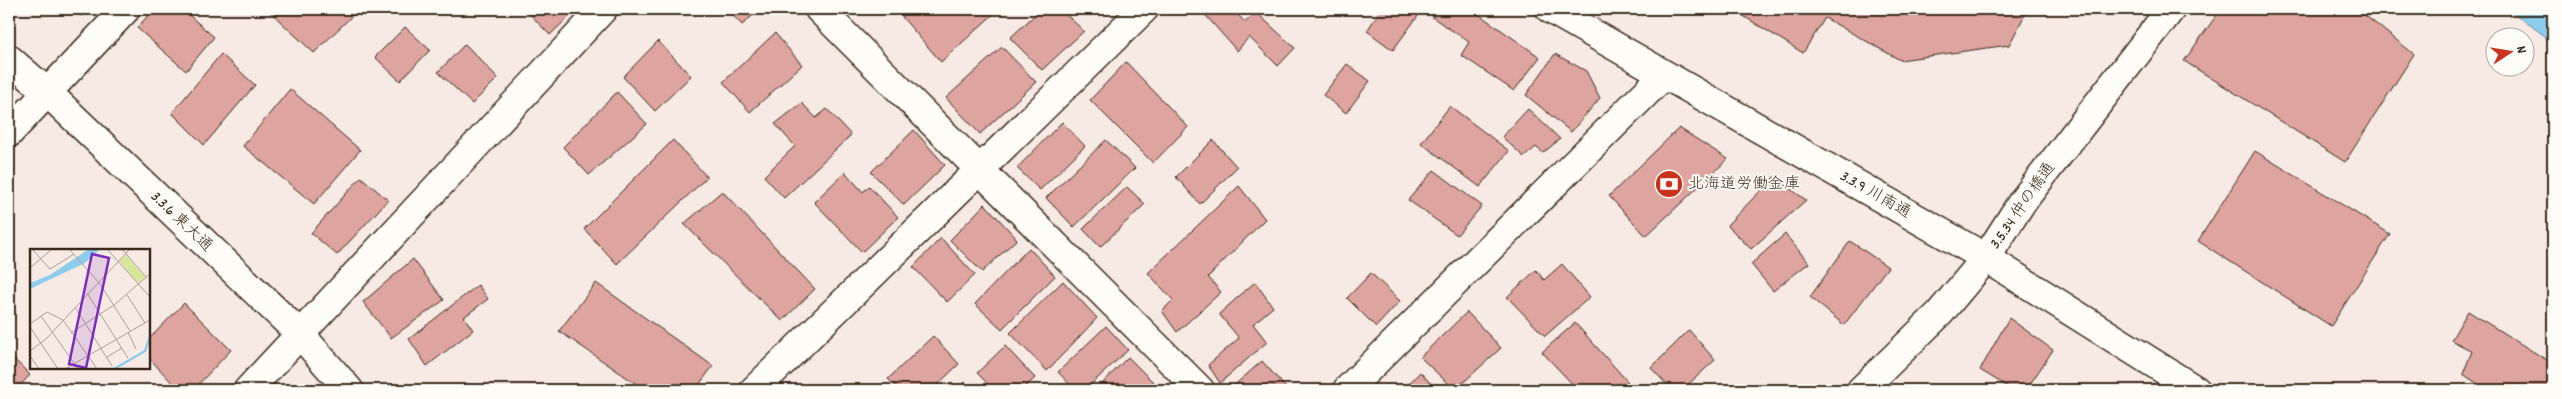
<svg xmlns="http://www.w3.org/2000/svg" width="2562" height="399" font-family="Dekko,'Klee One',sans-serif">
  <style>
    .water { fill: #8ccced; stroke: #6c8b9a }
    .building { fill: #dea49f; stroke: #3b2a1e }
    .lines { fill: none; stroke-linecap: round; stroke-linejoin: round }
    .minor-casing { stroke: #3b2a1e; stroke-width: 31 }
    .minor { stroke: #fdfcf7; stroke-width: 28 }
    .labels { text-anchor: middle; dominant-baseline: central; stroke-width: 4; stroke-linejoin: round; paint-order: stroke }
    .poi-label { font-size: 16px; fill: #3b2a1e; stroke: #fdfcf7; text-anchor: start }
    .street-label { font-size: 16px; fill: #3b2a1e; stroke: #fdfcf7 }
    .inset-river { fill: none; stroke: #8ccced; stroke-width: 2.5 }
    .inset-road { fill: none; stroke: #ac9d95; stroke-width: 1 }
    .view { fill: #7b2cbf; fill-opacity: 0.15; stroke: #7b2cbf; stroke-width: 2.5 }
    .inset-edge { fill: none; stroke: #3b2a1e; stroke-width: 2.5 }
  </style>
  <rect width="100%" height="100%" fill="#f7eae5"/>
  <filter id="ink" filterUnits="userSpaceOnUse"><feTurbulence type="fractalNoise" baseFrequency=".02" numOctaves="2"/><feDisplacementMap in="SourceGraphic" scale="10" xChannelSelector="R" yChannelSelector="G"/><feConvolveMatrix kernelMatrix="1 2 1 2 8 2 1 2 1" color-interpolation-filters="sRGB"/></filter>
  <g filter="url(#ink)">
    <path class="water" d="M2508,9h45v33z"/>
    <g class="building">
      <path d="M73,9h15l-7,7z"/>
      <path d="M154,9h28l32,28 -28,34 -49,-43z"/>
      <path d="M267,9h92l-45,44z"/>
      <path d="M525,9h52l-27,26z"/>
      <path d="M727,9h33l-18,16z"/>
      <path d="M911,9h88l-58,53 -39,-45z"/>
      <path d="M1041,9h19l24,22 -42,39 -32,-32z"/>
      <path d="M1200,9h40l-5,3 10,10 12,-9 38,35 -17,18 -29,-29 -12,14z"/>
      <path d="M1381,9h42l-30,41 -26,-19z"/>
      <path d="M1438,9h33l69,48 -26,34 -53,-36 8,-13 -37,-25z"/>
      <path d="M1732,9h296l-19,36 -109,15 -75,-42 -22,35z"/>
      <path d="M2221,9h136l57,45 -69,108 -161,-101z"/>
      <path d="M405,27l25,23 -30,31 -25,-24z"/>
      <path d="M775,33l27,32 -52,47 -27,-30z"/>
      <path d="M658,41l33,35 -36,35 -32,-34z"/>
      <path d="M465,44l33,34 -26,26 -34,-32z"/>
      <path d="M1002,47l34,35 -56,52 -34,-36z"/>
      <path d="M221,54l34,31 -51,60 -32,-32z"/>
      <path d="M1555,54l31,17 14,27 -29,34 -45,-37z"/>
      <path d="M1126,62l62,65 -35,36 -63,-63z"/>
      <path d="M1347,64l23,17 -24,32 -23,-18z"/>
      <path d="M290,89l70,61 -46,54 -71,-58z"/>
      <path d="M617,92l30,32 -58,51 -26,-28z"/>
      <path d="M802,103l14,15 11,-9 24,26 -67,63 -20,-22 31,-30 -20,-22z"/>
      <path d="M1450,106l59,45 -29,36 -59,-44z"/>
      <path d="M1528,109l32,30 -17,14 -7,-6 -12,10 -22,-20z"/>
      <path d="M1062,122l23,24 -45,44 -23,-22z"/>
      <path d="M1679,128l49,31 -82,77 -37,-40z"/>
      <path d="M914,130l31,35 -41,40 -33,-33z"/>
      <path d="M673,140l34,37 -90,87 -33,-35z"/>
      <path d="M1106,140l29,28 -61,59 -28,-29z"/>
      <path d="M1213,140l24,27 -37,37 -24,-27z"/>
      <path d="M2255,151l135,83 -59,92 -133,-85z"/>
      <path d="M1434,170l48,36 -25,29 -49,-35z"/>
      <path d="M845,172l18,20 6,-6 29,31 -36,35 -48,-50z"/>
      <path d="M361,177l27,23 -51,55 -26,-22z"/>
      <path d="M1774,177l32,23 -55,49 -24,-24z"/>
      <path d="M1239,186l26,33 -57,58 13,15 -44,40 -15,-21 11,-11 -25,-27z"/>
      <path d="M1127,187l18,17 -45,43 -17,-18z"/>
      <path d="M722,191l93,98 -33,32 -98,-97z"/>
      <path d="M985,204l32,35 -35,33 -32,-32z"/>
      <path d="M1785,234l24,29 -36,28 -22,-27z"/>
      <path d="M941,238l34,37 -28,27 -34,-35z"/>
      <path d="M1850,241l38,26 -44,58 -34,-28z"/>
      <path d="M1029,248l26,28 -53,53 -27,-25z"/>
      <path d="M413,259l31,41 -53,38 -28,-36z"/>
      <path d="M1562,264l28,33 -45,39 -38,-39 29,-27 8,10z"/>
      <path d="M1371,273l29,28 -24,26 -29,-29z"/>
      <path d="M1063,281l34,37 -50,53 -37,-38z"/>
      <path d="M1255,282l18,25 -20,17 14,18 -47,41 -12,-18 31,-27 -20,-24z"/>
      <path d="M596,283l117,83 -18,24h-50l-86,-59z"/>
      <path d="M478,285l10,14 -24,18 9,13 -46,36 -18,-27z"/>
      <path d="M184,303l47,47 -38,40h-14l-30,-32v-19z"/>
      <path d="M2468,311l85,53v26h-66l-24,-16 9,-23 -21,-11z"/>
      <path d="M1467,312l34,36 -46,42 -35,-33z"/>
      <path d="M2009,318l44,32 -27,40h-13l-33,-20z"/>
      <path d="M1575,323l53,59 -9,8h-41l-36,-38z"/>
      <path d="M1106,326l22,24 -43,40h-10l-17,-18z"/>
      <path d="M1689,330l26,30 -33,30h-10l-21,-22z"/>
      <path d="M933,336l26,28 -27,26h-32l-12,-11z"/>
      <path d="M1005,346l30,32 -13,12h-28l-17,-17z"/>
      <path d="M9,354l21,21 -14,15h-7z"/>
      <path d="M1128,357l27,27 -7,6h-52z"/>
      <path d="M1262,361l26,29h-58v-1z"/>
      <path d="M1420,372l17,18h-34z"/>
      <path d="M965,382l7,8h-15z"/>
    </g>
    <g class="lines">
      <defs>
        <g id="minor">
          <path d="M819,9l381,381"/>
          <path d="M1550,9l436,249 210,132"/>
          <path d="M9,59l38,33 253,242 49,56"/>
          <path d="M9,133l117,-124"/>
          <path d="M248,390l355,-381"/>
          <path d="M754,390l390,-381"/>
          <path d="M1347,390l317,-315"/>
          <path d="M1861,390l79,-77 46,-55 36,-56 149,-193"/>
        </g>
      </defs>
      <use href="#minor" class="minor-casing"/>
      <use href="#minor" class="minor"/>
    </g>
  </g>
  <defs>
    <symbol id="bank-disc" viewBox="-11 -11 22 22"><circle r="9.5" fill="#c8321e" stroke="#fdfcf7"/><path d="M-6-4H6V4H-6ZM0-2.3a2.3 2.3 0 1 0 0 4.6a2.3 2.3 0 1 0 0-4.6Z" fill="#fff"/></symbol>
  </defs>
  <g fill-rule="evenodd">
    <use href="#bank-disc" x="1653" y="168" width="32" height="32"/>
  </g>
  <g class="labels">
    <g class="poi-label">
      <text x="1688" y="184">北海道労働金庫</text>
    </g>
    <g class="street-label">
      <text transform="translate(1875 195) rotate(30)">3.3.9 川南通</text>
      <text transform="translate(2023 206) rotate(-55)">3.5.34 仲の橋通</text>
      <text transform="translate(181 222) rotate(44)">3.3.6 東大通</text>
    </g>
  </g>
  <g transform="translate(30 249)">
    <rect width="120" height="120" fill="#f7eae5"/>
    <path d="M96,6l19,22 -7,6 -19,-22z" fill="#d7e699"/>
    <path d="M59,0h11l-15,14 -55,26v-6l20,-8z" fill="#8ccced"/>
    <path class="inset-river" d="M84,120l31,-18 5,-14"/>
    <path class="inset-road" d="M2,0l18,20M39,0l31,35 30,47M77,0l43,48M92,0l24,28M0,19l22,-19M20,20l24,-15M57,44l41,65M97,46l18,28M45,58l37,59M11,67l37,53M0,75l17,-12 16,8 34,49M0,78l28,42M98,83l8,17M41,84l43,-28 36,-31M0,102l16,-12 84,-90M0,107l9,13M77,108l15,-9M35,120l85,-49"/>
    <path class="view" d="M62,5l17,4 -23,110 -17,-4z"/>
    <rect width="120" height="120" class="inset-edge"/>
  </g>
  <rect width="2562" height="399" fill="none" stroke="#fdfcf7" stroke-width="30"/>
  <rect x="15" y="15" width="2532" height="369" fill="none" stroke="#3b2a1e" stroke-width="2" filter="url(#ink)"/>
  <g transform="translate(2510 52) rotate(78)"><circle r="24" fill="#fdfcf7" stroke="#afa8a0"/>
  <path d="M0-4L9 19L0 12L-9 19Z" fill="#c8321e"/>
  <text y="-8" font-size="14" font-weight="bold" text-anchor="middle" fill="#3b2a1e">N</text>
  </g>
</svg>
